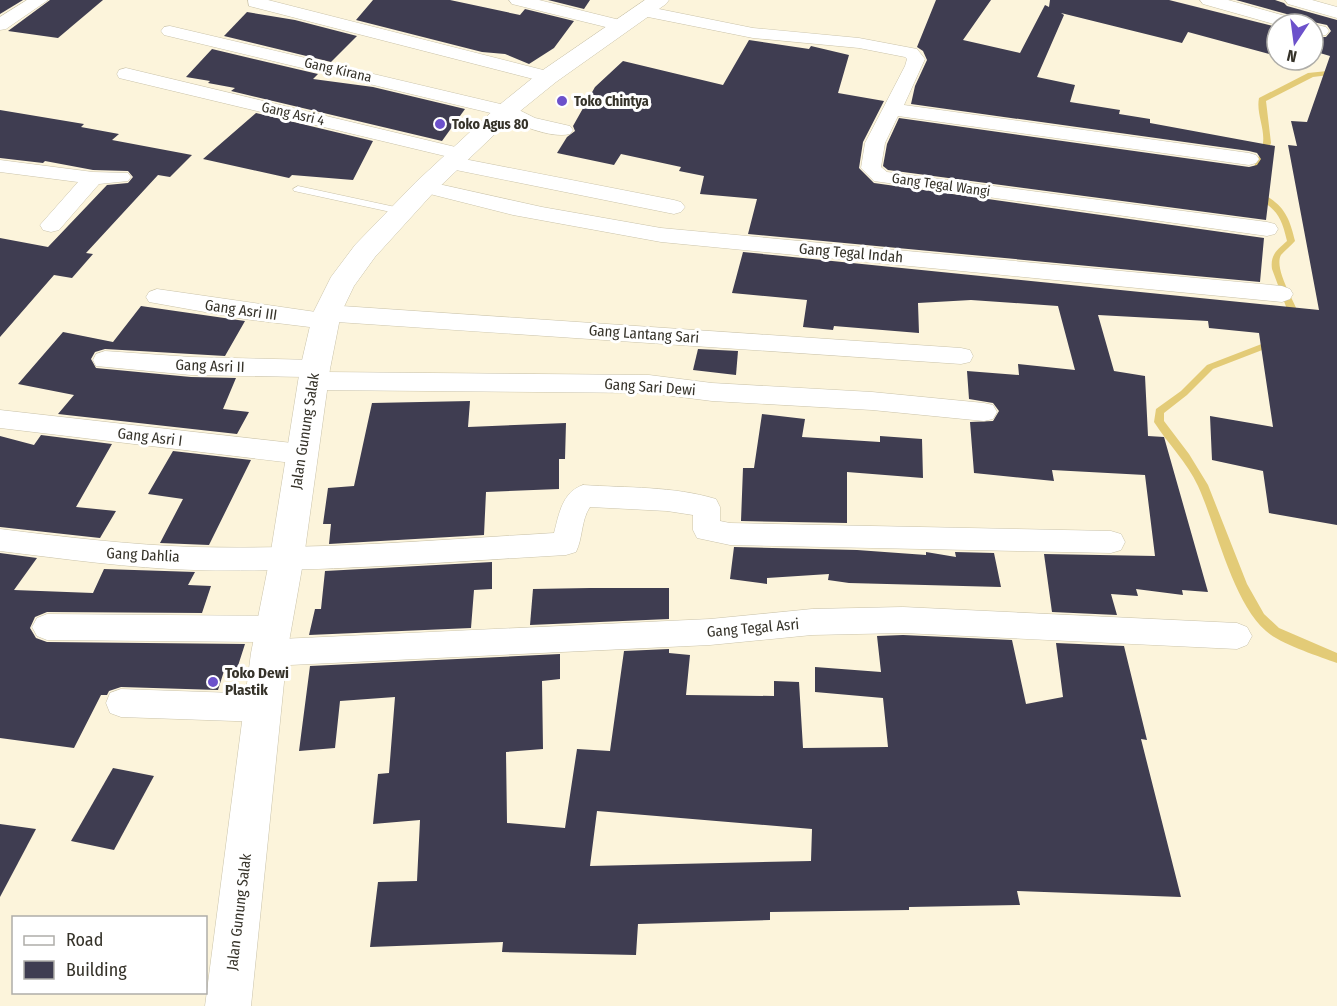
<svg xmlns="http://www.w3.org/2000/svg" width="1337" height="1006" font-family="'Fira Sans Condensed',sans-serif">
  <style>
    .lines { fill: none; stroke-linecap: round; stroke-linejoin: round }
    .stream { fill: #e3cb77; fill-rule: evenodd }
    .building { fill: #3f3d51; fill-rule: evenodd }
    .lane-casing { stroke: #cac3aa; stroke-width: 1 }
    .street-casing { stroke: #cac3aa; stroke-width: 1 }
    .secondary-casing { stroke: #cac3aa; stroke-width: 1 }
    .lane { fill: #fff; fill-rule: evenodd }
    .street { fill: #fff; fill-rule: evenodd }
    .secondary { fill: #fff; fill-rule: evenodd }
    .poi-dot { fill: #6c51cb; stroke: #fff; stroke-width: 2 }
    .labels { text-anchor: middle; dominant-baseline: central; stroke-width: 6; stroke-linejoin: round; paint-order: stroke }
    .far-street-label { font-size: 14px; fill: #353229; stroke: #fff }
    .far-poi-label { font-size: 14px; font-weight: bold; fill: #353229; stroke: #fff; text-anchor: start }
    .street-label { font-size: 15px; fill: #353229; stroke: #fff }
    .poi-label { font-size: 15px; font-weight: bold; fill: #353229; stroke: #fff; text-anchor: start }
  </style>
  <rect width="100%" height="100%" fill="#fcf4db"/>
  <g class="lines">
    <g class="stream">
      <path d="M1337,70v4l-24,3 -47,24 5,42 -12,31 -4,2h-3c0,-11 10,-21 11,-33 2,-15 -7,-30 -4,-45l49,-25z"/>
      <path d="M1254,192c6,0 8,2 14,5 18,11 22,24 27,44 -4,5 -10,9 -14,14 -8,14 16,50 20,65l-2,2h-6l-2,-2 -19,-51c-2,-14 5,-19 15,-28 -6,-26 -11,-32 -33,-45z"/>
      <path d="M1272,340l3,1 2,2 -2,2 -62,24 -26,26 -23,18v8l25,33 19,31 39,99 17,30 15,14 58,25v10c-19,-7 -57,-19 -71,-32 -34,-30 -49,-103 -68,-145 -11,-24 -30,-42 -44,-64l2,-13 25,-18 26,-26z"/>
    </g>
  </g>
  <g class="building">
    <path d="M0,0h23l-23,14z"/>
    <path d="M50,0h53l-45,38 -50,-7z"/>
    <path d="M373,0h77l70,15 5,-6 49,12 -20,27 -25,16 -24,-10 -23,-2 -126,-32z"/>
    <path d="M548,0h42l-6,9z"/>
    <path d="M936,0h55l-28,40 57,13 25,-48 4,2 1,-7h119l108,27v23l-4,5 -85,-23 -6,11 -121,-30 3,2 -27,62 38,8 -5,17 50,8 -1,4 31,5v4l125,23 -9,74 -378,-50 -5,-4 4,-22 12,-26 350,49 8,-2 4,-6 -4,-6 -8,-2 -338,-47 4,-18 12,-26 -4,-9 -6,-4z"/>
    <path d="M1236,0h39l9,3 3,3 50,14v505l-68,-12 -6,-42 -51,-11 -2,-44 63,11 -14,-94 -50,-5 -1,-7 -110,-6 16,56 31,5 3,60 16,1 44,155 -26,-2 1,5 -47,-6 2,7 -27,-2 6,21 -65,-3 -8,-58 111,2 -10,-81 -93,-5 2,11 -80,-8 -4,-51 23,-1 6,-10 -6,-8 -24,-4 -2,-28 52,4 -1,-11 57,6 -17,-64 -87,-6 -53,3 1,30 -85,-7 -1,4 -30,-3 4,-27 -75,-7 11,-41 576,58 -31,-165 9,1 -6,-25 16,1 23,-66 -17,-5v-14h13l5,-6 -4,-6 -14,-3 -8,2 -4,-6z"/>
    <path d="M247,12l48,8 62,16 -26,26 -107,-26z"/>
    <path d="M749,40l60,9 2,-3 38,9 -11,38 46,8 -21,41 -4,26 15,15 390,55 -4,44 -512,-48 9,-35 -57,-5 4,-18 -25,-5 2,-4 -60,-13 -7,11 -57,-12 10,-16 8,-6 -2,-5 22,-39 28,-26 100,24z"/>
    <path d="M212,49l106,25 -5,5 60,8 92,22 -23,32 -211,-50 4,-3 -27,-5 2,-2 -24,-4z"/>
    <path d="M0,110l84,14 -3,3 38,7 -7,6 80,15 -22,22 -12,-2 -72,78 7,1 -21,24 -18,-3 -54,62v-99l48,9 59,-62 21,-2 5,-6 -5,-6 -35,-1 -48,-9 -2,2 -43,-5z"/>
    <path d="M256,113l117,28 -20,39 -61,-5 -3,3 -86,-19z"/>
    <path d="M141,306l104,15 -20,35 -120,-7 -10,3 -4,7 5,9 95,9 45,1 -13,31 26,3 -12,22 -179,-20 16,-19 -56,-11 45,-52 50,10z"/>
    <path d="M698,349l40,2 -2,24 -43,-5z"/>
    <path d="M470,401l-2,26 98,-4 -1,36h-6v30l-73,3 -2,43 -155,9 2,-20h-8l5,-36 26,-2 18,-83z"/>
    <path d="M762,414l43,5 -3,18 78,5v-6l42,3 1,39 -76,-6v51l-106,-2 2,-53h11z"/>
    <path d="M41,435l71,9 -36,63 40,4 -16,27 -100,-11v-91l34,9z"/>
    <path d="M173,451l78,9 -42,85 -49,-2 23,-44 -35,-5z"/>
    <path d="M734,547l123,3 69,5v-3l30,5 -1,-5 39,1 7,34 -152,-4 -21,-3 1,-6 -62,4v6l-37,-5z"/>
    <path d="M0,553l37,5 -23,32 79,3 11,-24 91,3 -7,13 23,1 -9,27 -155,-1 -12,5 -5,11 6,10 11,4 198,2 -9,28 -12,-1 -6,19 -97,-3 -12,4 -2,4h-6l-27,53 -74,-10z"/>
    <path d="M492,562v27l-18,1 -3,38 -162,7 6,-26h6l4,-38z"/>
    <path d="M590,588h79v31l-139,6 3,-36z"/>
    <path d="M903,635l109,5 14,64 37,-7 -7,-54 68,3 23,94 -6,-1 40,158 -164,-6 3,14 -111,2v3l-139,2v8l-132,4 -2,31 -134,-3 1,-10 -133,5 8,-65 39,-1 3,-61 -47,4 5,-50 11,-1 6,-76 -55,4 -5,47 -36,3 11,-85 250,-12v25l-18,2 1,68 -37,3 1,71 58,5 12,-79 33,2 14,-100 45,-2v4l21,2 -4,40 88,1v-15l25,1 4,66 85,-1 -5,-49 -68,-6v-25l66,5 -4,-36zM597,811l215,18 -1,32 -221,5z"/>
    <path d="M113,768l41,8 -40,74 -43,-9z"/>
    <path d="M0,824l36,5 -36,68z"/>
  </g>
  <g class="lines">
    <defs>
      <path id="lane" d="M298,186l102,22 5,3 -5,3 -106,-23 -1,-2z"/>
      <g id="street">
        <path d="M27,0h21l-42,29 -6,1v-13z"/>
        <path d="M248,0h20l287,73 2,4 -2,4h-14l-292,-75z"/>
        <path d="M509,0h30l89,22 3,4 -3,4 -6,1 -110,-27z"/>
        <path d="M1200,0h28l72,20 3,4 -26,1 -74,-21z"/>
        <path d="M1285,0h27l25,7v11l-49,-14z"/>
        <path d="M644,6l109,22 106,10 58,11 8,10 -21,46 345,48 7,2 3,4 -3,4 -7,2 -351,-49 -13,27 -4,24 6,5 380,50 8,2 3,5 -3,5 -8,2 -393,-55 -13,-13 4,-25 40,-77 2,-7 -2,-2 -46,-9 -106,-10 -115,-23 -3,-4 3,-4z"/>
        <path d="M1312,24h1l13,3 3,4 -3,4h-13z"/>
        <path d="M170,26l343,81 22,11 35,8 3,4 -3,4c-20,5 -53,-10 -71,-19l-335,-80 -3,-4 3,-4z"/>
        <path d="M126,68l342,82 3,4 -7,5 210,41 7,2 4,5 -4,5 -7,2 -223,-45 -7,-2 -3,-4 3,-4 5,-2 -330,-79 -2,-4 2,-4z"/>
        <path d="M0,160l93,12 35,1 3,4 -3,4 -29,3 -40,46 -8,2 -8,-2 -3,-5 38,-43 -78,-10z"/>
        <path d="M425,181l117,26 119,21 621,58 8,3 3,5 -3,5 -8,3 -621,-60 -148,-27 -95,-24 -3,-4 3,-4z"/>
        <path d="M157,289l159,23 3,-5 8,-2 634,43 9,2 3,6 -3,6 -9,2 -624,-42 -3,5 -8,2 -82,-10 -95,-17 -3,-5 3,-5z"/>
        <path d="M105,351l86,6 124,3 9,3 3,6 -2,3 324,3 63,8 160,9 112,11 9,2 4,7 -4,7 -9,2 -112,-11 -160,-9 -63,-8 -334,-3 -9,-3 -3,-6 2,-4 -114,-2 -95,-9 -3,-6 3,-6z"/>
        <path d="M0,410l301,34 9,3 4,7 -4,7 -9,3 -301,-36z"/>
        <path d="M583,485c44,3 90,1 133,14l4,8v14l10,2 381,8 10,3 4,8 -4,8 -10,3 -381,-8 -33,-7 -4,-8v-15l-26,-4 -77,-4c-9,13 -7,31 -14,45l-10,3c-124,7 -248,18 -372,15 -65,-2 -129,-11 -194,-19v-22c65,8 130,16 195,18 120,3 240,-7 359,-14 5,-19 8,-41 29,-48z"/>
        <path d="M903,607l334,16 10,4 5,9 -5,9 -10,4 -334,-16 -91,2 -102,10 -441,21 -11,-4 -4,-9 4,-9 6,-2 -217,-2 -10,-4 -5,-9 5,-9 10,-4 227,2 10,4 5,9 -5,9 -4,1 430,-20 102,-10z"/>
        <path d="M121,689l142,5 11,4 5,10 -5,10 -11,4 -142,-5 -11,-4 -4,-10 4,-10z"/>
      </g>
      <path id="secondary" d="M645,0h24l-3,4 -110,78 -42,34 -80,76 -59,65 -21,29 -13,27 -11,56 -26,188 -17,96 -36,353h-46l46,-353 19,-96 30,-188 13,-56 18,-36 24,-32 61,-63 82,-76 42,-34z"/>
    </defs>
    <use href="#lane" class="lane-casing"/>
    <use href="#street" class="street-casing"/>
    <use href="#secondary" class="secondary-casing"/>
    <use href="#lane" class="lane"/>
    <use href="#street" class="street"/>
    <use href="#secondary" class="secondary"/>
  </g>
  <g class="poi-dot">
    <circle cx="562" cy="101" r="6"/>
    <circle cx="440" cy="124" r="6"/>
    <circle cx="213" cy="682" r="6"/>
  </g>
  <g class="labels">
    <g class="far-street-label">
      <text transform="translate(338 70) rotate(13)">Gang Kirana</text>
      <text transform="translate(293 114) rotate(13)">Gang Asri 4</text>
      <text transform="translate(941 185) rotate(8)">Gang Tegal Wangi</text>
    </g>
    <g class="far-poi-label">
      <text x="574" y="101">Toko Chintya</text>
      <text x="452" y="124">Toko Agus 80</text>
    </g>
    <g class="street-label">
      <text transform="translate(851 253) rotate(5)">Gang Tegal Indah</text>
      <text transform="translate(241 310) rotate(8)">Gang Asri III</text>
      <text transform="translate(644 334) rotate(4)">Gang Lantang Sari</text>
      <text transform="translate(210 366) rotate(2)">Gang Asri II</text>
      <text transform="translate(650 387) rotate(4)">Gang Sari Dewi</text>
      <text transform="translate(305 431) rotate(-81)">Jalan Gunung Salak</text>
      <text transform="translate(150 437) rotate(7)">Gang Asri I</text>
      <text transform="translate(143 555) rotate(3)">Gang Dahlia</text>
      <text transform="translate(753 628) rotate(-5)">Gang Tegal Asri</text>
      <text transform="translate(239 912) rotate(-83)">Jalan Gunung Salak</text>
    </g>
    <g class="poi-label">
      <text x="225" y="673">Toko Dewi<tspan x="225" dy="17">Plastik</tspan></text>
    </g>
  </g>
  <rect x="12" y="916" width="195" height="78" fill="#ffffff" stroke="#aeada9" stroke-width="1.5"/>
  <rect x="24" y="936" width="30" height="9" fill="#ffffff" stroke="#aeada9" stroke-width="1.5"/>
  <text x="66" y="946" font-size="18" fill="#353229">Road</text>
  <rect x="24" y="961" width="30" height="18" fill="#3f3d51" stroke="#aeada9" stroke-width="1.5"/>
  <text x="66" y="976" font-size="18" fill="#353229">Building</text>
  <g transform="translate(1295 42) rotate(193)"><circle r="28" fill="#ffffff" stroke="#aeada9" stroke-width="1.5"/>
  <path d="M0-4.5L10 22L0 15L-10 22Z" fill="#6c51cb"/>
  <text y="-9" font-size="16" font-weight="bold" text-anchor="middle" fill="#353229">N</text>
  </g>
</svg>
